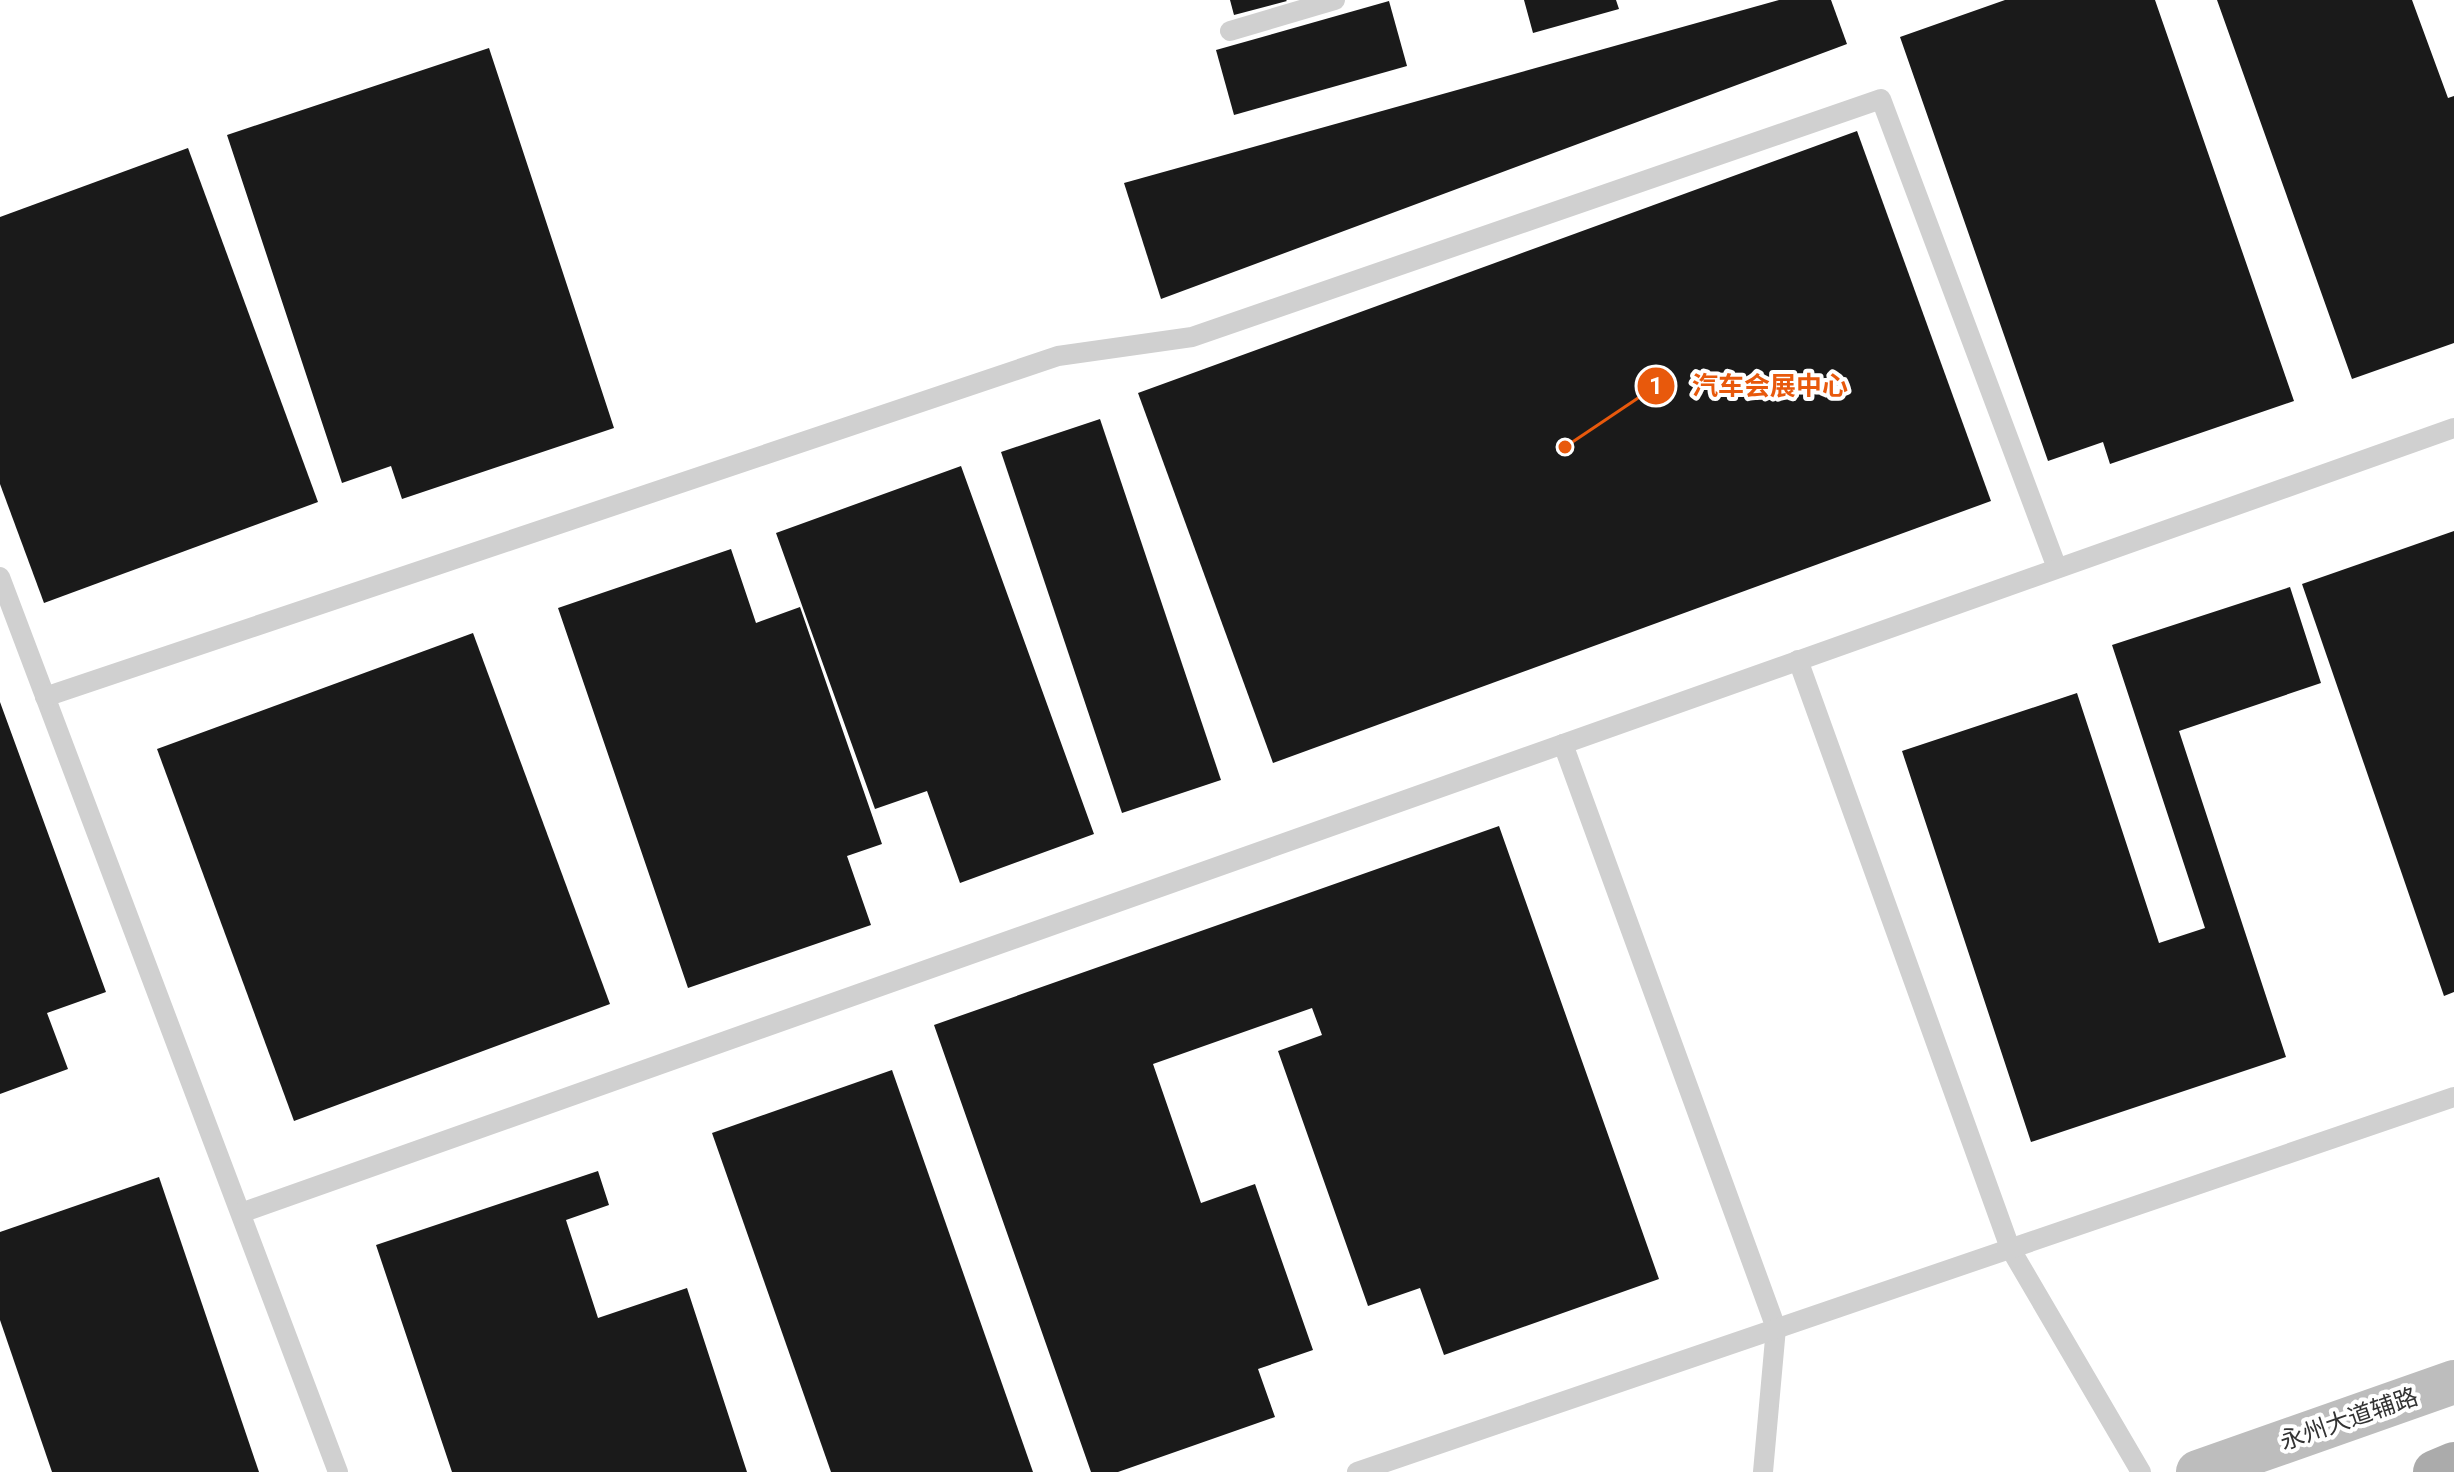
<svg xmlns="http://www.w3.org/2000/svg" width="2454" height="1472" font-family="Roboto,'Noto Sans SC',sans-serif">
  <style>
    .building { fill: #1a1a1a }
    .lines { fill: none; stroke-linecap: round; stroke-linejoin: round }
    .lane { stroke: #d0d0d0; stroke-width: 20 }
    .secondary { stroke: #bdbdbd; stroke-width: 44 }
    .primary { stroke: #ababab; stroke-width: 44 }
    .labels { text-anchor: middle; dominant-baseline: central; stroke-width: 8; stroke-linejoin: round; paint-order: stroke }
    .street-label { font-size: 24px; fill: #333; stroke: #fff }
    .leader { fill: none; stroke: #e8590c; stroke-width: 3 }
    .callout-dot { fill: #e8590c; stroke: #fff; stroke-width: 3 }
    .mark-label { font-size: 24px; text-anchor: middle; font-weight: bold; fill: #fff }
    .callout-label { font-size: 26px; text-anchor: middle; font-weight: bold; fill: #e8590c; stroke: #fff; stroke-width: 8; stroke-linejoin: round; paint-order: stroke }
  </style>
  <rect width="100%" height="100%" fill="#fff"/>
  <g class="building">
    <path d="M1230,0h56l1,1 -53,14z"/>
    <path d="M1524,0h92l3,9 -86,24z"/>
    <path d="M1779,0h52l16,44 -686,255 -37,-116z"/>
    <path d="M2005,0h150l139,401 -184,63 -7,-22 -55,19 -148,-424z"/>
    <path d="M2217,0h195l36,98 6,-2v247l-102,36z"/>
    <path d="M1389,1l18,65 -173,49 -18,-65z"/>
    <path d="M489,48l125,380 -212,71 -11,-33 -49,17 -115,-348z"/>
    <path d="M1857,131l134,370 -718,262 -135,-370z"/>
    <path d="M188,148l130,354 -274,101 -44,-119v-267z"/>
    <path d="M1100,419l121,361 -99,33 -121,-361z"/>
    <path d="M961,466l133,368 -134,49 -33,-92 -52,18 -99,-276z"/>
    <path d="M2454,531v461l-10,4 -142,-412z"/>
    <path d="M731,549l25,74 44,-16 82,237 -35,12 24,69 -183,63 -130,-380z"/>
    <path d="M2290,587l31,96 -142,48 107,326 -255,85 -129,-391 175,-58 82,250 46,-15 -93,-283z"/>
    <path d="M473,633l137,371 -316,117 -137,-372z"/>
    <path d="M0,702l106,290 -59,21 21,56 -68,25z"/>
    <path d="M1499,826l160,453 -215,76 -24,-67 -52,18 -90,-255 44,-16 -10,-27 -159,56 48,139 54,-19 58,166 -55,19 17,48 -157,55h-27l-157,-447z"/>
    <path d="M892,1070l141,402h-202l-119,-339z"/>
    <path d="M598,1171l11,34 -43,15 32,98 89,-30 60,184h-295l-76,-227z"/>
    <path d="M159,1177l100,295h-207l-52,-152v-88z"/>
  </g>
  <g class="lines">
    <g class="lane">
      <path d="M1230,31l105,-31"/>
      <path d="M0,577l338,895"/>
      <path d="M1798,660l212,588 131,224"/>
      <path d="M45,697l1013,-341 134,-19 689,-238 176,469"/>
      <path d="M1563,744l213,584 -13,144"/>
      <path d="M241,1213l2213,-785"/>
      <path d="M1357,1472l1097,-375"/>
    </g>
    <path class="secondary" d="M2198,1472l256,-90"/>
    <path class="primary" d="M2435,1472l19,-8"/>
  </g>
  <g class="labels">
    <g class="street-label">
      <text transform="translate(2349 1419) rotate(-19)">永州大道辅路</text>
    </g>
  </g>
  <path class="leader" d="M1565 447L1656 386"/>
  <g class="callout-dot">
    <circle cx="1565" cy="447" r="8"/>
    <circle cx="1656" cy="386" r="20"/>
  </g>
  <g class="mark-label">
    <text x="1656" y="394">1</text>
  </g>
  <g class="callout-label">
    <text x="1770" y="395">汽车会展中心</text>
  </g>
</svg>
